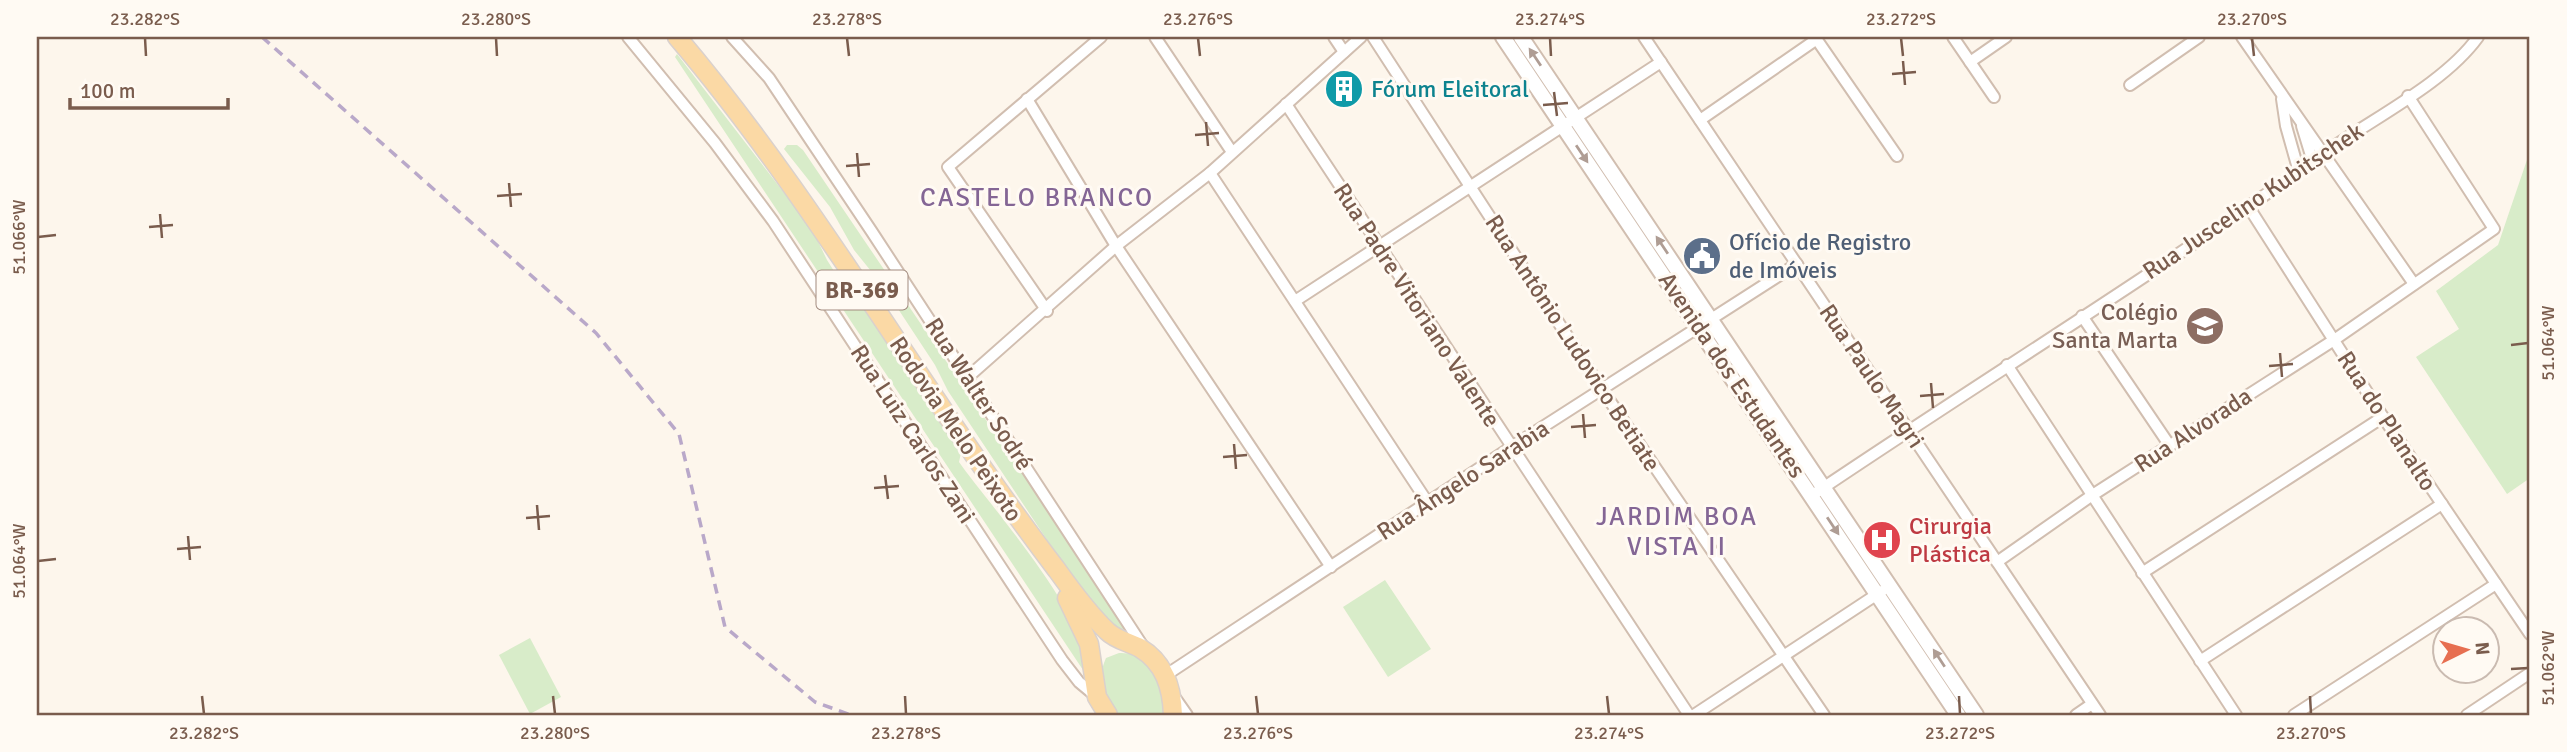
<svg xmlns="http://www.w3.org/2000/svg" width="2567" height="752" font-family="Signika,sans-serif">
  <style>
    .green { fill: #d8ecc9 }
    .lines { fill: none; stroke-linecap: round; stroke-linejoin: round }
    .minor-casing { stroke: #d1beb0; stroke-width: 14 }
    .tertiary-casing { stroke: #d1beb0; stroke-width: 18 }
    .primary-casing { stroke: #dad1cd; stroke-width: 21 }
    .minor { stroke: #fff; stroke-width: 10 }
    .tertiary { stroke: #fff; stroke-width: 14 }
    .primary { stroke: #fbd9a5; stroke-width: 18 }
    .rail { stroke: #b9a8c9; stroke-width: 3.5; stroke-dasharray: 10 7; stroke-linecap: butt }
    .oneway { fill: #af9d94 }
    .ticks { fill: none; stroke: #7a5c4d; stroke-width: 2.5 }
    .labels { text-anchor: middle; dominant-baseline: central; stroke-width: 6; stroke-linejoin: round; paint-order: stroke }
    .shield { fill: #fffaf3; stroke: #a28b7f; stroke-width: 2 }
    .shield-label { font-size: 23px; font-weight: bold; fill: #7a5c4d }
    .culture-label { font-size: 24px; fill: #0d838f; stroke: #fffaf3; text-anchor: start }
    .street-label { font-size: 24px; fill: #7a5c4d; stroke: #fffaf3 }
    .service-label { font-size: 24px; fill: #4e5e75; stroke: #fffaf3; text-anchor: start }
    .education-label { font-size: 24px; fill: #785e54; stroke: #fffaf3; text-anchor: end }
    .health-label { font-size: 24px; fill: #be3a42; stroke: #fffaf3; text-anchor: start }
    .neighbourhood-label { font-size: 26px; letter-spacing: 2px; fill: #846695; stroke: #fffaf3 }
    .neatline { fill: none; stroke: #7a5c4d; stroke-width: 2.5 }
    .ticks-label { font-size: 18px; text-anchor: middle; fill: #7a5c4d }
  </style>
  <rect width="100%" height="100%" fill="#fdf6ec"/>
  <g class="green">
    <path d="M677,54l135,175 15,31 19,30 26,28 89,135 -2,9c27,39 139,164 124,208l-408,-613z"/>
    <path d="M787,145h10l6,5 328,484 -9,1 -10,-3 -49,-68 -115,-173 -13,-26 -52,-79 -29,-36 -24,-43 -46,-58z"/>
    <path d="M2530,151v327l-23,16 -91,-137 43,-28 -23,-38 62,-46z"/>
    <path d="M1385,580l46,69 -43,28 -45,-70z"/>
    <path d="M530,638l31,59 -31,17 -31,-59z"/>
    <path d="M1119,653c35,-2 44,36 50,62h-50c-13,-20 -24,-33 -13,-57z"/>
  </g>
  <g class="lines">
    <defs>
      <g id="minor">
        <path d="M628,37l87,106 58,78 289,439 17,22 18,15"/>
        <path d="M732,37l37,41 103,154 272,416"/>
        <path d="M1155,37l77,115"/>
        <path d="M1334,37l10,15"/>
        <path d="M1373,37l228,351 223,327"/>
        <path d="M1644,37l456,678"/>
        <path d="M1815,37l82,119"/>
        <path d="M1953,37l41,60"/>
        <path d="M2242,37l172,247"/>
        <path d="M1970,62l36,-25"/>
        <path d="M2130,85l69,-48"/>
        <path d="M1027,99l89,147 215,321"/>
        <path d="M2282,99l4,27 13,46"/>
        <path d="M1286,104l403,611"/>
        <path d="M1700,120l117,-81"/>
        <path d="M2302,126l11,36"/>
        <path d="M1210,173l218,330"/>
        <path d="M2248,206l135,211 147,217"/>
        <path d="M1295,301l366,-239"/>
        <path d="M1047,311l-99,-144 153,-130"/>
        <path d="M2082,316l88,130"/>
        <path d="M2007,365l229,350"/>
        <path d="M968,377l148,-131 94,-73 151,-136"/>
        <path d="M1817,492c169,-114 343,-221 509,-340 47,-34 118,-68 152,-115"/>
        <path d="M1997,562l94,-66 243,-156 160,-111 -86,-133"/>
        <path d="M2142,573l241,-156"/>
        <path d="M2200,661l242,-157"/>
        <path d="M1166,675l344,-227 287,-184"/>
        <path d="M1173,695l14,20"/>
        <path d="M1694,715l188,-124"/>
        <path d="M2076,715l16,-11"/>
        <path d="M2294,715l202,-131"/>
        <path d="M2467,715l63,-42"/>
      </g>
      <g id="tertiary">
        <path d="M1503,37l455,678"/>
        <path d="M1521,37l455,678"/>
      </g>
      <g id="primary">
        <path d="M677,37c141,166 247,359 380,533 15,21 31,43 50,61 9,9 22,11 33,17 25,15 32,40 33,67"/>
        <path d="M1067,598l22,46 8,53 11,18"/>
      </g>
    </defs>
    <use href="#minor" class="minor-casing"/>
    <use href="#tertiary" class="tertiary-casing"/>
    <use href="#primary" class="primary-casing"/>
    <use href="#minor" class="minor"/>
    <use href="#tertiary" class="tertiary"/>
    <use href="#primary" class="primary"/>
    <path class="rail" d="M262,37l334,296 83,101 46,193 90,75 36,13"/>
  </g>
  <defs><path id="oneway-solid" d="M-6-.8H1V-3.2L6.5 0L1 3.2V.8H-6Z" transform="scale(1.75)"/></defs>
  <g class="oneway">
    <use href="#oneway-solid" transform="translate(1535 57) rotate(-124)"/>
    <use href="#oneway-solid" transform="translate(1582 154) rotate(56)"/>
    <use href="#oneway-solid" transform="translate(1662 245) rotate(-124)"/>
    <use href="#oneway-solid" transform="translate(1833 526) rotate(56)"/>
    <use href="#oneway-solid" transform="translate(1939 658) rotate(-123)"/>
  </g>
  <path class="ticks" d="M145,38l1,18M496,38l1,18M847,38l2,18M1198,38l2,18M1550,38l1,18M1901,38l2,18M2252,38l2,18M1903,61l2,24M1892,74l24,-2M1554,92l3,24M1543,105l25,-2M1206,122l2,24M1195,135l24,-2M857,153l2,24M846,166l24,-2M509,183l2,24M497,196l25,-2M160,214l2,24M149,227l24,-2M38,237l18,-2M2511,345l17,-2M2280,353l2,24M2269,366l24,-2M1931,383l2,25M1920,396l24,-2M1583,414l2,24M1571,427l25,-2M1234,444l2,25M1223,457l24,-2M885,475l3,24M874,488l25,-2M537,505l2,25M526,518l24,-2M188,536l2,24M177,549l24,-2M38,561l18,-2M2511,669l17,-1M202,696l2,18M553,696l2,18M905,696l1,18M1256,696l2,18M1607,696l2,18M1959,696l1,18M2310,696l1,18"/>
  <defs>
    <symbol id="building-disc" viewBox="-11 -11 22 22"><circle r="9.5" fill="#0f9aa8" stroke="#fffaf3"/><path d="M-4-6H4V6H1V3H-1V6H-4ZM-2.5-4.3h1.7v1.8h-1.7ZM.8-4.3h1.7v1.8H.8ZM-2.5-1h1.7V.8h-1.7ZM.8-1h1.7V.8H.8Z" fill="#fff"/></symbol>
    <symbol id="civic-disc" viewBox="-11 -11 22 22"><circle r="9.5" fill="#5c6f8a" stroke="#fffaf3"/><path d="M-.6-6.5H3V-4.5H.6V-3L4-1V1h2V6H-6V1h2V-1L-.6-3ZM-1.2 2.5V6h2.4V2.5Z" fill="#fff"/></symbol>
    <symbol id="school-disc" viewBox="-11 -11 22 22"><circle r="9.5" fill="#8d6e63" stroke="#fffaf3"/><path d="M0-5L7-2L0 1L-7-2ZM-4 1L0 2.5L4 1V4Q0 6-4 4Z" fill="#fff"/></symbol>
    <symbol id="hospital-disc" viewBox="-11 -11 22 22"><circle r="9.5" fill="#e0444e" stroke="#fffaf3"/><path d="M-5-5h3v3.5h4V-5h3V5h-3V1.5h-4V5h-3Z" fill="#fff"/></symbol>
  </defs>
  <g fill-rule="evenodd">
    <use href="#building-disc" x="1322" y="67" width="44" height="44"/>
    <use href="#civic-disc" x="1680" y="234" width="44" height="44"/>
    <use href="#school-disc" x="2183" y="304" width="44" height="44"/>
    <use href="#hospital-disc" x="1860" y="518" width="44" height="44"/>
  </g>
  <g class="labels">
    <rect class="shield" x="816.5" y="270.5" width="91" height="39" rx="5"/>
    <g class="shield-label">
      <text x="862" y="290">BR-369</text>
    </g>
    <g class="culture-label">
      <text x="1371" y="89">Fórum Eleitoral</text>
    </g>
    <g class="street-label">
      <text transform="translate(2253 201) rotate(-34)">Rua Juscelino Kubitschek</text>
      <text transform="translate(1417 305) rotate(57)">Rua Padre Vitoriano Valente</text>
      <text transform="translate(1573 343) rotate(57)">Rua Antônio Ludovico Betiate</text>
      <text transform="translate(1732 375) rotate(56)">Avenida dos Estudantes</text>
      <text transform="translate(1872 376) rotate(56)">Rua Paulo Magri</text>
      <text transform="translate(979 394) rotate(57)">Rua Walter Sodré</text>
      <text transform="translate(2387 421) rotate(57)">Rua do Planalto</text>
      <text transform="translate(956 429) rotate(56)">Rodovia Melo Peixoto</text>
      <text transform="translate(2193 430) rotate(-33)">Rua Alvorada</text>
      <text transform="translate(913 434) rotate(57)">Rua Luiz Carlos Zani</text>
      <text transform="translate(1463 480) rotate(-33)">Rua Ângelo Sarabia</text>
    </g>
    <g class="service-label">
      <text x="1729" y="242">Ofício de Registro<tspan x="1729" dy="28">de Imóveis</tspan></text>
    </g>
    <g class="education-label">
      <text x="2178" y="312">Colégio<tspan x="2178" dy="28">Santa Marta</tspan></text>
    </g>
    <g class="health-label">
      <text x="1909" y="526">Cirurgia<tspan x="1909" dy="28">Plástica</tspan></text>
    </g>
    <g class="neighbourhood-label">
      <text x="1037" y="198">CASTELO BRANCO</text>
      <text x="1677" y="517">JARDIM BOA<tspan x="1677" dy="30">VISTA II</tspan></text>
    </g>
  </g>
  <rect width="2567" height="752" fill="none" stroke="#fffaf3" stroke-width="77"/>
  <g transform="translate(2466 650) rotate(85)"><circle r="33" fill="#fffaf3" stroke="#cabbb1" stroke-width="2"/>
  <path d="M0-5L12 26L0 18L-12 26Z" fill="#e76f51"/>
  <text y="-10" font-size="19" font-weight="bold" text-anchor="middle" fill="#7a5c4d">N</text>
  </g>
  <path d="M70 98v10h158v-10" fill="none" stroke="#7a5c4d" stroke-width="3.5"/>
  <text x="80" y="98" font-size="21" fill="#7a5c4d" stroke="#fffaf3" stroke-width="5" paint-order="stroke">100 m</text>
  <rect x="38" y="38" width="2490" height="676" class="neatline"/>
  <g class="ticks-label">
    <text x="145" y="25">23.282°S</text>
    <text x="496" y="25">23.280°S</text>
    <text x="847" y="25">23.278°S</text>
    <text x="1198" y="25">23.276°S</text>
    <text x="1550" y="25">23.274°S</text>
    <text x="1901" y="25">23.272°S</text>
    <text x="2252" y="25">23.270°S</text>
    <text transform="translate(19 237) rotate(-90)" y="6">51.066°W</text>
    <text transform="translate(2548 343) rotate(-90)" y="6">51.064°W</text>
    <text transform="translate(19 561) rotate(-90)" y="6">51.064°W</text>
    <text transform="translate(2548 668) rotate(-90)" y="6">51.062°W</text>
    <text x="204" y="739">23.282°S</text>
    <text x="555" y="739">23.280°S</text>
    <text x="906" y="739">23.278°S</text>
    <text x="1258" y="739">23.276°S</text>
    <text x="1609" y="739">23.274°S</text>
    <text x="1960" y="739">23.272°S</text>
    <text x="2311" y="739">23.270°S</text>
  </g>
</svg>
